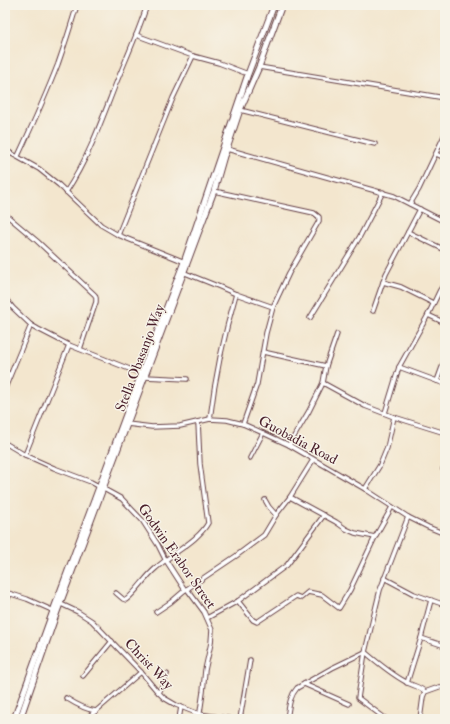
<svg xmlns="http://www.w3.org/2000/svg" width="450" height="724" font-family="'IM FELL Double Pica',serif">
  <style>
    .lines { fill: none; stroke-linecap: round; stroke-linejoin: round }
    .street-casing { stroke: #633d43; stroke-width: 5.5 }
    .secondary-casing { stroke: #633d43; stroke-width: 7 }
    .street { stroke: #fff; stroke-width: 3.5 }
    .secondary { stroke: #fff; stroke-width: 5 }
    .labels { text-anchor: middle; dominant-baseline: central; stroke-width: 3; stroke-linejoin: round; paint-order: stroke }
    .street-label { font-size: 14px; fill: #4a1f2b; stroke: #f7f3e8 }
  </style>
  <rect width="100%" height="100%" fill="#f7f3e8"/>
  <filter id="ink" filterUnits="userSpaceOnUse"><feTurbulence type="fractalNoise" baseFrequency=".025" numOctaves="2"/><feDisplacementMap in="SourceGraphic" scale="8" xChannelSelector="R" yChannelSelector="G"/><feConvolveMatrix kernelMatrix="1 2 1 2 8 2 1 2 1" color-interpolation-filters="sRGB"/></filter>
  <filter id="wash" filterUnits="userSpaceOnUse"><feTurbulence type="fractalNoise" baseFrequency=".012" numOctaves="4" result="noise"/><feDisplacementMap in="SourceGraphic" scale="16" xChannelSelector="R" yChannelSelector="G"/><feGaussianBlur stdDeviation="0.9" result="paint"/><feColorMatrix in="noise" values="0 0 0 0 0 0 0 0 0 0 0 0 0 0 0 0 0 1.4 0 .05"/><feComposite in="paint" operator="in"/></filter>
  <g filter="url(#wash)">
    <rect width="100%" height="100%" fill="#f3e6ce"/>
  </g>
  <g filter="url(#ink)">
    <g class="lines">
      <defs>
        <g id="street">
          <path d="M136,35l57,21 26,7 29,11"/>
          <path d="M259,67l186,31"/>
          <path d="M240,110l135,34"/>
          <path d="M227,149l167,47 51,26"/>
          <path d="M5,150l34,19 20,16 42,40 17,10 67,27"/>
          <path d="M436,154l9,4"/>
          <path d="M18,156c14,-30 28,-61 40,-92 7,-20 13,-39 19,-59"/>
          <path d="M66,192c22,-33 35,-70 49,-106 11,-27 23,-53 32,-81"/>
          <path d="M410,204l9,-15 26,-55"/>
          <path d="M420,209l-34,65 -3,8 18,5 32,16"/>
          <path d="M5,214l32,27 58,54 1,3v4l-16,47"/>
          <path d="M408,232l37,18"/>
          <path d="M118,235l55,-137 20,-42"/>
          <path d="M185,273l35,14 16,7 37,13 16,-34 30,-52v-4l-5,-4 -100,-22"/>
          <path d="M5,298l8,10 18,17 7,4 31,16 73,29"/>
          <path d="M373,311l10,-29"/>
          <path d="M428,315l17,8"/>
          <path d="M310,318l49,-80 24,-46"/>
          <path d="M263,352l63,14"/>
          <path d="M399,367l46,17"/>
          <path d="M5,371l5,4"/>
          <path d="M145,377l42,2"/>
          <path d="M437,381l8,-22"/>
          <path d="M323,383l42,23 29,11 51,16"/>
          <path d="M5,388l26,-63"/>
          <path d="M385,413l14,-46 29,-52 12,-25 5,-7"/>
          <path d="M210,419c5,-42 14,-84 26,-125"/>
          <path d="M127,424l25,3 28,-1 30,-7 17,1 16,4 20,9 26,12 76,44 43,28 20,10 17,7"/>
          <path d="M243,424l14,-40 9,-51 7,-26"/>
          <path d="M5,443l20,12 29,13 37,14 31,17 20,21 16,25 7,14 20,31 2,-1 17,23 8,18 -1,13 -6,27 -2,22 -4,27"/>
          <path d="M289,445l20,-34 14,-28 3,-17 11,-32"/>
          <path d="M25,455l44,-110"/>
          <path d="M250,458l13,-25"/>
          <path d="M443,469l2,-5"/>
          <path d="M365,489l15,-24 7,-17 7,-31"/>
          <path d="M290,497l46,25 10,7 9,4 20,4"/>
          <path d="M265,500l4,7 7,8"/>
          <path d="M408,517l-28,73 -15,62c13,11 26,22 41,30 6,4 14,4 19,10"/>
          <path d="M384,578l30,16 31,11"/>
          <path d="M187,589l49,-33 28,-21 12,-20 14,-18 23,-37"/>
          <path d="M5,592l22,7 27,12"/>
          <path d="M116,593l7,6 3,1c12,-10 19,-23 30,-32 16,-15 42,-27 52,-45l-8,-59 -2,-42"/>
          <path d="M238,601l15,19 4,2 39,-26 5,2 7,-6 14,3 17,13 11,-18 25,-53 17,-30"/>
          <path d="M5,604l5,-10"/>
          <path d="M61,604l17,8 14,9 49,51 15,18 8,8 12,7 23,9 33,5"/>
          <path d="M156,612l15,-10 14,-12"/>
          <path d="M207,618l31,-17 49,-36 37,-50"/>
          <path d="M421,638l24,8"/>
          <path d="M365,652l-7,46 28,21"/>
          <path d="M83,676l29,-35"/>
          <path d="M407,683l14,-45 10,-38"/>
          <path d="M304,684l45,20"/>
          <path d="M159,693l8,-19"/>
          <path d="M66,698c8,5 21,12 30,13"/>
          <path d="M288,717l13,2"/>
          <path d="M85,719l11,-8 45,-39"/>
          <path d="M179,719l2,-12"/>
          <path d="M240,719l10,-59"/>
          <path d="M287,719c2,-11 2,-22 10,-31l35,-20 33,-16"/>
          <path d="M420,719l3,-22 2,-5 14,-5h6"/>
        </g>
        <g id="secondary">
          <path d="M14,719l39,-108 88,-237 43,-112 64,-188 26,-69"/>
          <path d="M20,719l37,-107 157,-421 10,-35 3,-7 13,-39 19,-43 23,-62"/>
        </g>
      </defs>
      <use href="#street" class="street-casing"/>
      <use href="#secondary" class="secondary-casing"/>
      <use href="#street" class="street"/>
      <use href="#secondary" class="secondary"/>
    </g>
  </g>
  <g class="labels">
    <g class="street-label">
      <text transform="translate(140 358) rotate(-69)">Stella Obasanjo Way</text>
      <text transform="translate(298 440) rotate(28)">Guobadia Road</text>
      <text transform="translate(177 556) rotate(55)">Godwin Erabor Street</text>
      <text transform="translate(149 664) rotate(47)">Christ Way</text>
    </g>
  </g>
  <rect width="450" height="724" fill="none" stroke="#f7f3e8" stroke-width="20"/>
</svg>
